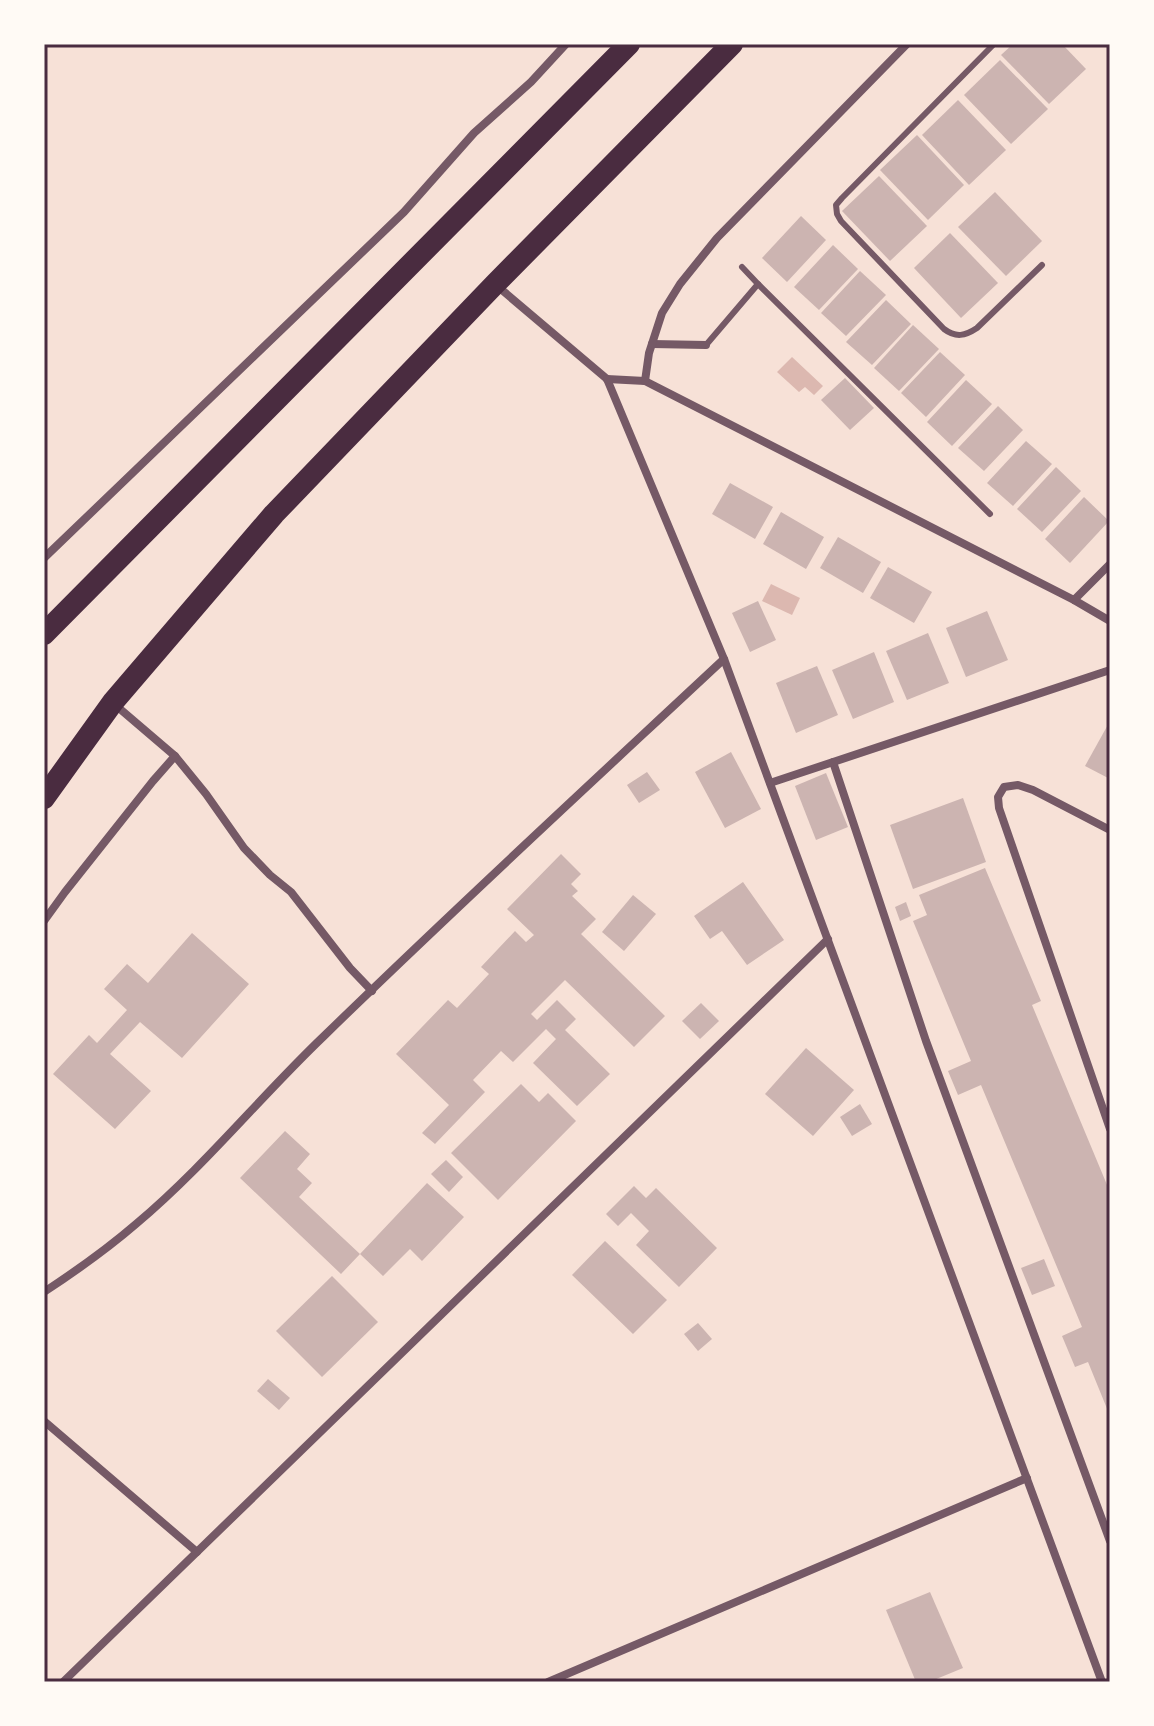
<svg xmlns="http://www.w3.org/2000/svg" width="1154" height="1726" font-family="'Source Sans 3',sans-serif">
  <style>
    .water { fill: #dcb8b0 }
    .building { fill: #ccb4b1 }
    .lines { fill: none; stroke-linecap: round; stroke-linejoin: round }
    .service { stroke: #755966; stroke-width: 6 }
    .minor { stroke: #755966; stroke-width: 8 }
    .trunk { stroke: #4a2c40; stroke-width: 22 }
    .neatline { fill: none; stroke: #4a2c40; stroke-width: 3 }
  </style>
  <rect width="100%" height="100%" fill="#f7e1d7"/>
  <g class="water">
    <path d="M792,357l31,29 -9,9 -9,-8 -6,5 -22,-20z"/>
    <path d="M771,584l29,14 -8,17 -30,-14z"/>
  </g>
  <g class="building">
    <path d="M1013,44h49l24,25 -37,35 -48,-49z"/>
    <path d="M1000,60l48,49 -37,35 -47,-49z"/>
    <path d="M958,100l48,50 -37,35 -47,-50z"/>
    <path d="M917,135l47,50 -36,35 -48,-50z"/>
    <path d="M879,176l48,50 -37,35 -48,-50z"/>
    <path d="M995,192l47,49 -36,35 -48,-49z"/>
    <path d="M801,216l25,24 -39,42 -25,-24z"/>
    <path d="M950,233l48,50 -37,35 -47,-50z"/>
    <path d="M833,245l25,24 -39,41 -25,-23z"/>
    <path d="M860,271l26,24 -40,41 -25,-23z"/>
    <path d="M886,300l25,24 -39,41 -26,-23z"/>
    <path d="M913,325l26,24 -40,42 -25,-23z"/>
    <path d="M940,352l25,23 -39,42 -25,-24z"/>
    <path d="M845,378l29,30 -24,22 -29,-30z"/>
    <path d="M966,380l26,24 -40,42 -25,-24z"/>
    <path d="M998,406l25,24 -39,41 -26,-23z"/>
    <path d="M1026,441l26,23 -39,42 -26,-23z"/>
    <path d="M1056,467l25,24 -39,41 -25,-23z"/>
    <path d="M730,483l43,24 -18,32 -43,-25z"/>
    <path d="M1084,497l25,24 -39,42 -25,-24z"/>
    <path d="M781,512l43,25 -18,32 -43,-25z"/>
    <path d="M838,537l43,25 -18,31 -43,-25z"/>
    <path d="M888,567l44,25 -18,31 -44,-25z"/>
    <path d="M758,601l18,39 -26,12 -18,-39z"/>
    <path d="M987,611l21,49 -42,17 -20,-49z"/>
    <path d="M928,633l21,50 -42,17 -21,-49z"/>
    <path d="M874,652l20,50 -41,17 -21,-49z"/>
    <path d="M817,666l21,49 -42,18 -20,-50z"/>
    <path d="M1110,721v58l-25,-13z"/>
    <path d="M731,752l30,57 -36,19 -30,-56z"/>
    <path d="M647,772l13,18 -21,13 -12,-18z"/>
    <path d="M826,773l22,54 -32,13 -21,-54z"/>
    <path d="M963,798l23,64 -73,27 -23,-64z"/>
    <path d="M561,854l20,20 -10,10 7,7 -6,5 24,23 -15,15 84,82 -31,31 -69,-67 -34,34 6,6 20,-20 19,19 -11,11 45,44 -33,32 -44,-43 23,-24 -10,-10 -33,33 -12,-11 -28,29 12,12 -50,52 -13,-11 27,-28 -53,-51 52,-54 9,8 32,-34 -8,-7 34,-36 11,11 8,-7 -27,-26z"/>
    <path d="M985,868l56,133 -9,4 78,187v224l-22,-54 -13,5 -13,-31 20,-9 -101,-242 -23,10 -10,-24 23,-10 -58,-140 14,-6 -8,-20z"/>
    <path d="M743,882l41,58 -37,25 -25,-34 -12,8 -16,-23z"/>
    <path d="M633,895l23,19 -32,37 -22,-19z"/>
    <path d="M906,902l5,14 -11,5 -5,-14z"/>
    <path d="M192,933l57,51 -67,74 -42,-36 -30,32 41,37 -36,38 -62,-55 36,-39 8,8 30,-33 -23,-21 23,-25 21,19z"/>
    <path d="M701,1003l18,18 -19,18 -18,-18z"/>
    <path d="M806,1048l48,42 -41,46 -48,-42z"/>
    <path d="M521,1084l18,18 9,-9 28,28 -78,79 -47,-47z"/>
    <path d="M860,1104l12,20 -20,12 -12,-19z"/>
    <path d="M285,1131l25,23 -13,15 15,14 -13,14 61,57 -19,20 -101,-96z"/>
    <path d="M446,1160l17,17 -14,15 -18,-18z"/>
    <path d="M427,1183l37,34 -42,44 -12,-12 -27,27 -23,-22z"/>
    <path d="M634,1186l12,12 10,-10 61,60 -38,39 -43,-42 13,-14 -18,-18 -13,13 -12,-12z"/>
    <path d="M605,1241l62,59 -34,34 -61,-59z"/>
    <path d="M1044,1259l11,27 -23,9 -11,-27z"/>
    <path d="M332,1276l46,46 -56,55 -46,-46z"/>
    <path d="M698,1323l14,16 -14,12 -14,-17z"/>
    <path d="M268,1379l22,19 -11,12 -22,-19z"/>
    <path d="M930,1592l33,76 -34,14h-13l-30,-72z"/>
  </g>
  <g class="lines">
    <g class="service">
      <path d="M994,44l-152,154 -6,7 1,9 4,7 103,108c12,9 21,7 33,-1l65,-63"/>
      <path d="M742,267l16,17"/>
      <path d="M706,345l52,-61 232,230"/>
    </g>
    <g class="minor">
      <path d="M496,285l111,94 117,280 378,1023"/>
      <path d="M652,344l54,1"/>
      <path d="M607,379l38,2 429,219 36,21"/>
      <path d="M645,381l4,-28 13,-40 18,-29 37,-46 190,-194"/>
      <path d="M44,558l360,-346 70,-79 57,-51 35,-38"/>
      <path d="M1074,600l36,-36"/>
      <path d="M113,703l62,53 31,38 38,54 26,27 21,17 59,76 22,23"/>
      <path d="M833,762l93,279 184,500"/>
      <path d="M770,783l340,-113"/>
      <path d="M1110,830l-77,-40 -15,-5 -14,2 -6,10 1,11 111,321"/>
      <path d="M44,921l21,-29 88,-111 22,-25"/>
      <path d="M44,1292c32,-21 63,-43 92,-68 68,-57 124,-127 188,-188 131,-128 266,-252 400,-377"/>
      <path d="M44,1421l153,131"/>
      <path d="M63,1682l765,-743"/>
      <path d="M548,1682l479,-204"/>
    </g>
    <g class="trunk">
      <path d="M44,634l585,-590"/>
      <path d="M44,798l69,-96 161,-188 221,-230 237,-240"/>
    </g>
  </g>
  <rect width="1154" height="1726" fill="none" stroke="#fffaf5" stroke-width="92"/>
  <rect x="46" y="46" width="1062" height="1634" class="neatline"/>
</svg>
